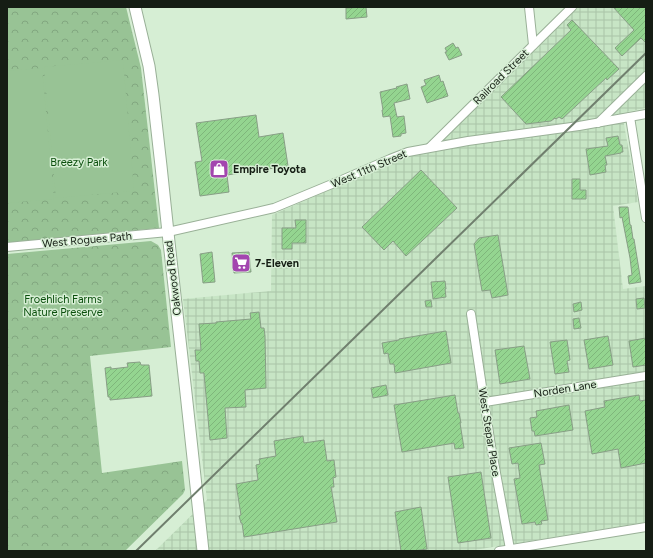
<svg xmlns="http://www.w3.org/2000/svg" width="653" height="558" font-family="Figtree,sans-serif">
  <style>
    .industrial { fill: url(#industrial-grid) }
    .park { fill: url(#park-crowns) }
    .pitch { fill: #98c395 }
    .building { fill: url(#building-hatch); stroke: #889e86 }
    .lines { fill: none; stroke-linecap: round; stroke-linejoin: round }
    .minor-casing { stroke: #99b097; stroke-width: 10 }
    .major-casing { stroke: #99b097; stroke-width: 13 }
    .minor { stroke: #fff; stroke-width: 8 }
    .major { stroke: #fff; stroke-width: 11 }
    .rail { stroke: #707f6e; stroke-width: 2 }
    .labels { text-anchor: middle; dominant-baseline: central; stroke-width: 3; stroke-linejoin: round; paint-order: stroke }
    .street-label { font-size: 11px; fill: #151d14; stroke: #d6eed4 }
    .park-label { font-size: 11px; fill: #0b4f0d; stroke: #d6eed4 }
    .poi-label { font-size: 11px; font-weight: bold; fill: #151d14; stroke: #d6eed4; text-anchor: start }
  </style>
  <defs>
    <pattern id="industrial-grid" width="8" height="8" patternUnits="userSpaceOnUse"><rect width="8" height="8" fill="#c7e5c5"/><path d="M0 4h8M4 0v8" fill="none" stroke="#aac4a8"/></pattern>
    <pattern id="park-crowns" width="20" height="18" patternUnits="userSpaceOnUse"><rect width="20" height="18" fill="#98c395"/><path d="M2 6a3 3 0 1 1 6 0M12 15a3 3 0 1 1 6 0" fill="none" stroke="#82a780"/></pattern>
    <pattern id="building-hatch" width="6" height="6" patternUnits="userSpaceOnUse"><rect width="6" height="6" fill="#94d590"/><path d="M-1 1l2-2M0 6l6-6M5 7l2-2" fill="none" stroke="#7fb67b"/></pattern>
  </defs>
  <rect width="100%" height="100%" fill="#d6eed4"/>
  <path class="industrial" d="M578,7h68v101l-24,5 16,89 -25,4 10,83 23,-3v236l-178,29h-313l52,-51 -24,-201 88,-8 1,-76 133,-58 24,-5z"/>
  <g class="park">
    <path d="M7,7h119l15,61 18,160 -152,15z"/>
    <path d="M151,241l7,4 3,5 10,97 -81,9 12,117 80,-12 3,29 -2,4 -58,57h-118v-297z"/>
  </g>
  <g class="pitch">
    <path d="M123,60l11,131 -78,7 -12,-131z"/>
    <path d="M42,68l12,131 -47,4v-132z"/>
  </g>
  <g class="building">
    <path d="M366,7l1,10 -21,2v-11z"/>
    <path d="M613,7h33v36l-5,-5 -19,18 -7,-8 19,-18z"/>
    <path d="M572,20l47,49 -12,11 -1,-2 -44,41 -3,-2 -3,2 -1,-1 -4,3 -25,3 -25,-27 70,-67 -4,-5z"/>
    <path d="M453,43l3,5 2,-1 4,8 -13,5 -4,-8h2l-2,-4z"/>
    <path d="M439,75l2,7 2,-1 5,15 -21,7 -6,-16 5,-2 -2,-5z"/>
    <path d="M407,84l3,15 -16,4 3,14 7,-1 2,17 -5,1v2l-8,1 -3,-21 -7,1 -1,-7h1l-3,-18 17,-4 -1,-1z"/>
    <path d="M256,115l3,22 24,-4 5,33 -61,9 2,17 -29,4 -5,-34 7,-1 -6,-38z"/>
    <path d="M618,136l2,9h2l1,7h-2v1l-16,3 2,9h-2l1,7 -16,3 -4,-26 22,-3 -2,-8z"/>
    <path d="M421,170l36,38 -51,48 -13,-15 -9,9 -22,-23z"/>
    <path d="M572,179h8v11h6v9h-14z"/>
    <path d="M619,207h9l2,18h1l2,14h1l7,43 -12,2 -1,-8 4,-1 -2,-17 -8,-41 -2,1z"/>
    <path d="M295,220h11v23h-14v6h-10v-21h14z"/>
    <path d="M498,235l10,60 -16,3 -2,-8 -8,1 -8,-47 5,-6z"/>
    <path d="M212,252l3,30 -12,1 -3,-29z"/>
    <path d="M249,252l2,20 -17,1 -2,-20z"/>
    <path d="M445,281l1,8h-1l1,8 -13,2 -2,-17z"/>
    <path d="M644,298l1,10 -8,1 -1,-10z"/>
    <path d="M431,300l1,7h-6l-1,-6z"/>
    <path d="M581,302l1,8 -8,2 -1,-8z"/>
    <path d="M259,312l2,16h3l1,8 1,52 -21,2 1,17 -21,1 2,30 -17,2 -6,-67h-4l-1,-12h-3l-1,-11h6l-2,-26 17,-1v-1l35,-3 -1,-6z"/>
    <path d="M579,318l2,10 -7,1 -1,-10z"/>
    <path d="M446,331l5,32 -56,10 -1,-9h-4l-2,-11 -4,1 -2,-11 17,-3v-1z"/>
    <path d="M608,336l5,29 -24,4 -5,-29z"/>
    <path d="M646,338v27l-13,2 -4,-26z"/>
    <path d="M567,340l3,20 -3,1 2,11 -14,2 -5,-32z"/>
    <path d="M524,346l6,33 -30,5 -5,-34z"/>
    <path d="M140,362l1,3h8l3,31 -42,4v-3h-2l-3,-29 6,-1v2l17,-2 -1,-4z"/>
    <path d="M386,385l2,10 -15,3 -2,-10z"/>
    <path d="M455,395l3,18h1l2,10h-1l4,25 -9,1 -1,-6 -52,9 -8,-47z"/>
    <path d="M639,395l1,6 6,-1v63l-25,5 -3,-19 -26,5 -7,-43 20,-4 -1,-6z"/>
    <path d="M569,405l4,25 -38,6 -1,-5h-2l-2,-13 7,-1 -1,-6z"/>
    <path d="M303,436l1,7 20,-3 3,21 7,-1 2,17 -3,1 1,9h-3l6,35 -93,15 -2,-14h-1l-2,-7 2,-1 -5,-31 22,-4 -2,-15 4,-1 -1,-5 17,-3 -2,-15z"/>
    <path d="M541,443l4,21 -6,1 9,55 -7,1 1,3 -6,1 -1,-3 -13,2 -8,-45 6,-1 -2,-15 -6,1 -3,-16z"/>
    <path d="M481,472l10,66 -33,5 -10,-66z"/>
    <path d="M421,507l6,42 -14,2h-12l-6,-39z"/>
  </g>
  <g class="lines">
    <defs>
      <g id="minor">
        <path d="M529,7l4,38"/>
        <path d="M630,117l16,101"/>
        <path d="M598,123l48,-47"/>
        <path d="M430,147l142,-140"/>
        <path d="M7,247l161,-15 106,-24 70,-29 46,-20 18,-7 60,-11 111,-15 67,-12"/>
        <path d="M471,314l20,132 19,103"/>
        <path d="M485,402l161,-26"/>
        <path d="M499,551l147,-24"/>
      </g>
      <path id="major" d="M135,7l14,59 4,29 8,71 8,76 17,151 17,158"/>
    </defs>
    <use href="#minor" class="minor-casing"/>
    <use href="#major" class="major-casing"/>
    <use href="#minor" class="minor"/>
    <use href="#major" class="major"/>
    <path class="rail" d="M136,551l510,-498"/>
  </g>
  <defs>
    <symbol id="shop-square" viewBox="-11 -11 22 22"><rect x="-9" y="-9" width="18" height="18" rx="4" fill="#a346af" stroke="#d6eed4"/><path d="M-5-2.5h2.3a2.7 3.5 0 0 1 5.4 0H5L5.5 6h-11ZM-1.5-2.5h3a1.5 2.3 0 0 0-3 0Z" fill="#fff"/></symbol>
    <symbol id="supermarket-square" viewBox="-11 -11 22 22"><rect x="-9" y="-9" width="18" height="18" rx="4" fill="#a346af" stroke="#d6eed4"/><path d="M-6-5.5h2.5l.6 2H6L4.5 2H-2.5L-4.4-4H-6ZM-1.5 3.2a1.3 1.3 0 1 0 .1 0ZM3 3.2a1.3 1.3 0 1 0 .1 0Z" fill="#fff"/></symbol>
  </defs>
  <g fill-rule="evenodd">
    <use href="#shop-square" x="208" y="158" width="22" height="22"/>
    <use href="#supermarket-square" x="230" y="252" width="22" height="22"/>
  </g>
  <g class="labels">
    <g class="street-label">
      <text transform="translate(501 77) rotate(-45)">Railroad Street</text>
      <text transform="translate(369 169) rotate(-23)">West 11th Street</text>
      <text transform="translate(87 240) rotate(-5)">West Rogues Path</text>
      <text transform="translate(173 278) rotate(-97)">Oakwood Road</text>
      <text transform="translate(565 389) rotate(-9)">Norden Lane</text>
      <text transform="translate(489 432) rotate(81)">West Stepar Place</text>
    </g>
    <g class="park-label">
      <text x="79" y="162">Breezy Park</text>
      <text x="63" y="299">Froehlich Farms<tspan x="63" dy="13">Nature Preserve</tspan></text>
    </g>
    <g class="poi-label">
      <text x="233" y="169">Empire Toyota</text>
      <text x="255" y="263">7-Eleven</text>
    </g>
  </g>
  <rect width="653" height="558" fill="none" stroke="#151d14" stroke-width="16"/>
</svg>
